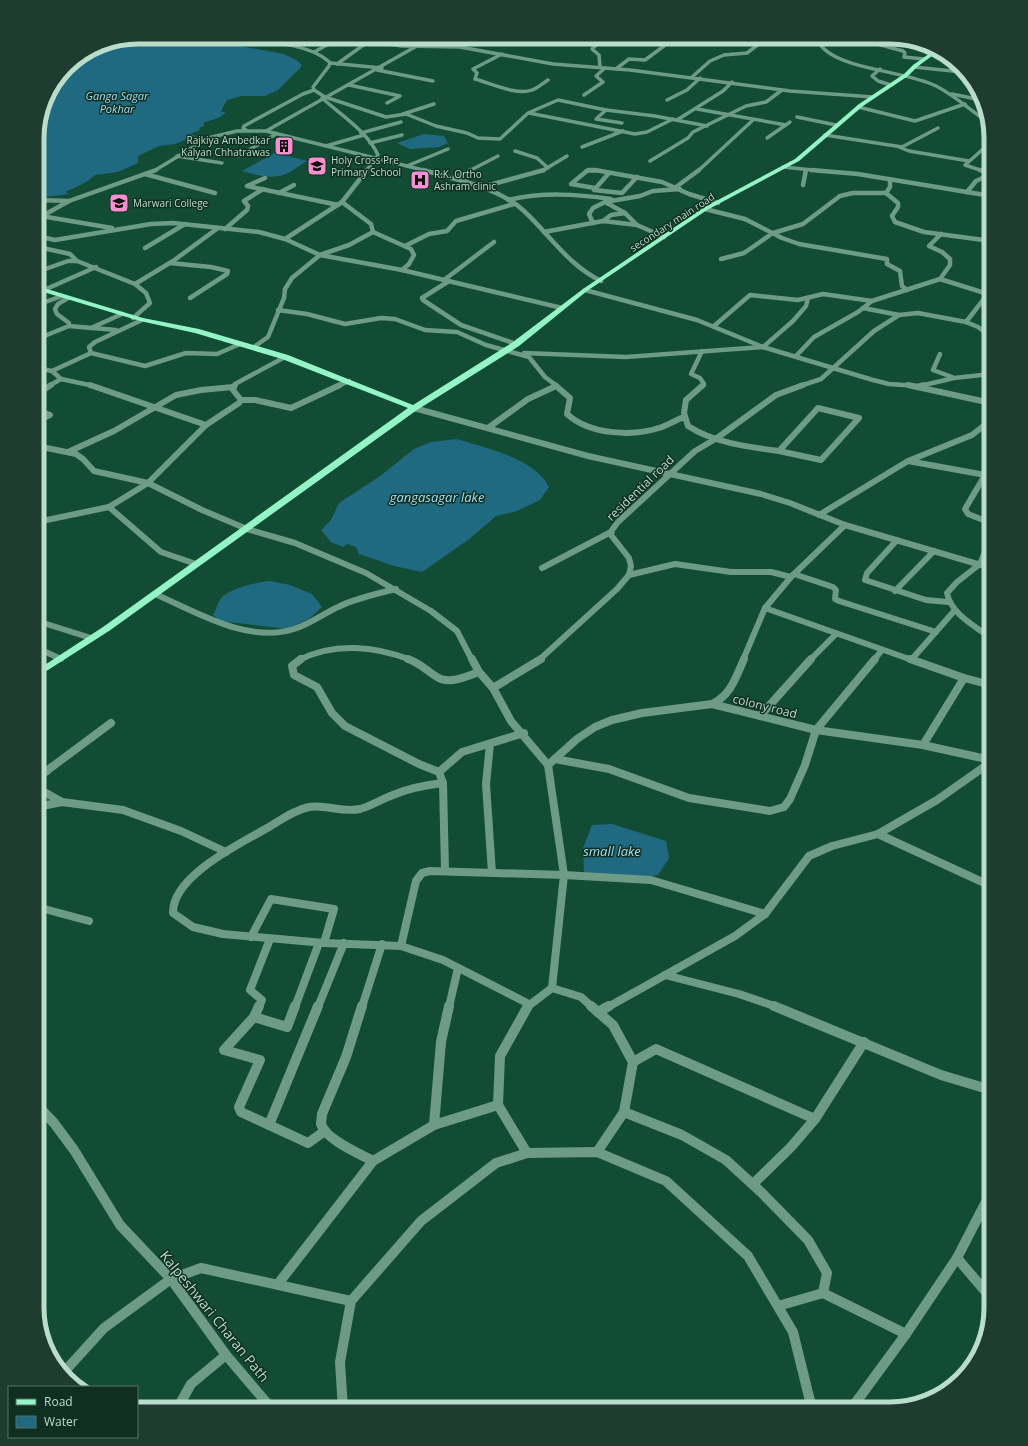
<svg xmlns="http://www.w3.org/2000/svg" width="1028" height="1446" font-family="'Open Sans',sans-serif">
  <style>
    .water { fill: #1f6a81 }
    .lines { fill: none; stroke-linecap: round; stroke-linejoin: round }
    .minor-far4 { stroke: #6e9b85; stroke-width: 3.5 }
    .minor-far3 { stroke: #6e9b85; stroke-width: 4.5 }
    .minor-far2 { stroke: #6e9b85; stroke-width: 6 }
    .minor-far1 { stroke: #6e9b85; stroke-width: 8 }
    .minor { stroke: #6e9b85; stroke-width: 10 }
    .major { fill: #95f4c6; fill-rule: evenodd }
    .labels { text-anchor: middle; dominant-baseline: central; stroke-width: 3; stroke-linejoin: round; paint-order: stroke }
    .far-poi-label { font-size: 10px; fill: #baddcb; stroke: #102e21; text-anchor: start }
    .far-street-label { font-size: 10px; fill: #baddcb; stroke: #102e21 }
    .far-water-label { font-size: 11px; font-style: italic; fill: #a5def3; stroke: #102e21 }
    .street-label { font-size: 12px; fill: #baddcb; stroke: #102e21 }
    .water-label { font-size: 13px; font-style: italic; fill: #a5def3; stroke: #102e21 }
    .near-street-label { font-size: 14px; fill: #baddcb; stroke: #102e21 }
    .rim { fill: none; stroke: #baddcb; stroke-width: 5 }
  </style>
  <rect width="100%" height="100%" fill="#124c35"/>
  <g class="water">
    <path d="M191,37l93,17 12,6 5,4v3l-23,23 -13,6h-24l-14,4 -6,11 5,2 -8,5 -15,5 1,3 -5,2 1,2 -10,4 15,5h-18l-12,5 -16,2 -21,10v7l-20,9 -23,3c-6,7 -21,13 -30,17l5,2 -33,4v-67l11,-38 23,-31 24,-15 33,-8 19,-2z"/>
    <path d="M424,134l20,2 4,7 -9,4 -29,2 -13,-6z"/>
    <path d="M275,153l33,8c-8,3 -14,10 -22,13 -15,6 -30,1 -44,-3z"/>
    <path d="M457,439c28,9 78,19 92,48l-9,13 -23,11 -21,5 -28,24 -46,32 -28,-6 -35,-12 -3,-7 -9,-3 -4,3 -12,-5 -10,-12 10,-10 8,-17 41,-27 34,-27 17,-7z"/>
    <path d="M270,581l20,4 22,9 10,13 -12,11 -23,11 -66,-8 -8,-6c3,-5 4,-10 7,-15 6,-11 37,-18 50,-19z"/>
    <path d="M612,824l54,17 3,17 -11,17 -22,4 -52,-5 -1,-26 9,-23z"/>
  </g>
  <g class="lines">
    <g class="minor-far4">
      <path d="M234,37c26,4 77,6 96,26l-1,3 -16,21 1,3 11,7 61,20 20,-3 30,12 31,7 11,5 22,1 28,-26 30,-13 48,10 49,6 52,10"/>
      <path d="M343,37l59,9 58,1 93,17 77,6 160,21 83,6"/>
      <path d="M818,37c1,4 2,8 5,11 22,22 83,23 113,38 18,9 33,23 50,35"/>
      <path d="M840,37l26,4 37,10 2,2 -1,4 20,2"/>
      <path d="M415,47l-149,84 161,40"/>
      <path d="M314,52l28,-15"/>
      <path d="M502,54l-29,15 4,4 -2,6c15,4 42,17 57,11 6,-2 11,-7 16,-10"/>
      <path d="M330,63l52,5"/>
      <path d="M337,64l32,-23"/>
      <path d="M600,67l-1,-12 -7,-6 13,-12"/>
      <path d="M914,67l48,5"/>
      <path d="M616,69l13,-10 16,1 19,-14"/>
      <path d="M880,69l-8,7 6,5 13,4"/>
      <path d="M377,70l56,11"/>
      <path d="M692,77l18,-16 14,-6 23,-2 17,-13 56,1"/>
      <path d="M349,85l51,11 -13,7"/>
      <path d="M952,94l29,6"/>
      <path d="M584,95l19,-13 -7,-6 9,-8"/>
      <path d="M322,98c18,16 46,34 56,57l-12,16"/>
      <path d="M667,100l20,-10 13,-12"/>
      <path d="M858,107l57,14 50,-17"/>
      <path d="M697,109l89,16"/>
      <path d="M606,110l-10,9 26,4"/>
      <path d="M529,113l106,21 12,-2 26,-13"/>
      <path d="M403,114l31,-10"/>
      <path d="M797,117l39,8"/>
      <path d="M677,120l46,-29 9,-9"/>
      <path d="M246,130l-3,-2 1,-2 59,-32 11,-4"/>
      <path d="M361,133l40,-11"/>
      <path d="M825,135l77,12 36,-19"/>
      <path d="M767,138l23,-16"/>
      <path d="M370,143l32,-8"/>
      <path d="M326,146l38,-11"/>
      <path d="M582,147l41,-16"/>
      <path d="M899,147l10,4 60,10"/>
      <path d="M515,151l22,7 11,10"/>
      <path d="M177,156l45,7"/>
      <path d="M239,156l37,-22"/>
      <path d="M650,161l38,-23 5,-6 53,-26 20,-4 16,-12"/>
      <path d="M407,166l41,-17"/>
      <path d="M783,167l39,4"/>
      <path d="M154,171l54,-33 29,-7h29"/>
      <path d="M469,171l29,-15"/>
      <path d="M542,171l25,-15"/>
      <path d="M587,171h11"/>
      <path d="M698,171l55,-51"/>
      <path d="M983,171l-18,-6 26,-23"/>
    </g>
    <g class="minor-far3">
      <path d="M423,170c34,10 75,17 101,41 27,25 43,53 77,70"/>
      <path d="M811,170l47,4 133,22"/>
      <path d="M980,170l11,3"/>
      <path d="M609,173l-15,17 28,3 15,-16"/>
      <path d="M145,174l70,19"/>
      <path d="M265,178l-18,8 91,19"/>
      <path d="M454,178l17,-8"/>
      <path d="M890,180v7l-4,6 12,10v4l-6,9 3,6 29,10 67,9"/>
      <path d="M803,185l3,-15"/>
      <path d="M482,187l62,-17"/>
      <path d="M676,187l23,-17"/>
      <path d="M595,188l-24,-4 17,-14h7l67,12 27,12 29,9"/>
      <path d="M967,192l9,-11 15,-7"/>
      <path d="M279,193l15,-8"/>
      <path d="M37,200l32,1"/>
      <path d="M508,200c35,-8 68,-6 103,-1"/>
      <path d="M342,202l29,22 2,8 38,17 3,6 -5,9 -7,6"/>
      <path d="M605,202l20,11 12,12"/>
      <path d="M705,209l40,10 37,19 17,6 88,15v5l13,7 2,15 5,4"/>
      <path d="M41,216l71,12"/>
      <path d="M37,219l32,-18 87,-31"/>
      <path d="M603,221l8,-6 14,-2"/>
      <path d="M593,223l-4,-9 4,-6 12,-6 35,-6 13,-5 27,-2"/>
      <path d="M225,229l22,-19 1,-4 -4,-5 19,-12"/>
      <path d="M544,232l59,-11 34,4 27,12"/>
      <path d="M37,236l18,4 96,-16 22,-1 86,9 26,7 57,-37 25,-32"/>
      <path d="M285,239l35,16 82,15 160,38"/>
      <path d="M405,246l24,-12 18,-3 9,-10 58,-17"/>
      <path d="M38,247l32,7 7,7"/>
      <path d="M145,248l40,-24"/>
      <path d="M721,259l23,-6 29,-20 30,-9 37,-28 13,-3h33"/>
      <path d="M170,263l41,4 17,4 -1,3 -37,24"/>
      <path d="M37,272l31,-11h9l58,23"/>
      <path d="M940,279l10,-14v-6l-8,-7 -13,-6 12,-12"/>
      <path d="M444,280l50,-38"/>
      <path d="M449,281l-27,17 1,2 38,25 55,19"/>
      <path d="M44,290l52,-23"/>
      <path d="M585,290l112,30 66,27 110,33 16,4 30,2"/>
      <path d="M37,305l25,-9"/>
      <path d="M863,308l36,7"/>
      <path d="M278,310l29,4 38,10 36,-6 14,1 30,11 32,2 29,13 43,12 16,20 12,9"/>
      <path d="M133,318l17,-15 -4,-10 -11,-9 38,-23 45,-33"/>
      <path d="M966,322l21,-27"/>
      <path d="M69,326l47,4"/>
      <path d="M714,326l36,-31 48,5 25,-6 49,7"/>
      <path d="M91,328l31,-14"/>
      <path d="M37,339l32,-13v-3l-12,-9 -2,-5 3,-5 10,-6"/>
      <path d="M254,347l14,-10 16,-39 1,-9 7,-11 28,-23 29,-10 24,-13"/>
      <path d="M702,351l-11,23 9,4 4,6 -2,2"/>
      <path d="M91,353l-2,-6 6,-5 47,-22"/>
      <path d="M524,353l102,4 137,-10 30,-26 13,-15 2,-8"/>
      <path d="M940,354l-7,16 19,7"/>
      <path d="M796,356l18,-19 44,-25 14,-11 68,-22 51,16"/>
      <path d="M37,368l15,3 9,8 -12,7"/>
      <path d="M52,371l39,-18 54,13 41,-13 31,1 23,-10"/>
      <path d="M61,379l33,7"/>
      <path d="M234,386l1,-2 50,-27"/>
      <path d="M338,386l11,-5"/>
      <path d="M800,386l21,-7 53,-48 25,-16 19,-2 48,9 12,5 13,10"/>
      <path d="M920,386l34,-8 37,-4"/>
    </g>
    <g class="minor-far2">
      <path d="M90,385l116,40"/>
      <path d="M555,385l15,13 -3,16c23,21 67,23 95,13 8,-3 15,-8 23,-10"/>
      <path d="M703,385l-17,15 -2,13 4,13c26,17 61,21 91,25"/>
      <path d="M908,385l83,18"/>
      <path d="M920,386l3,-1"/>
      <path d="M37,394l14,-9"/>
      <path d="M241,400h14l36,8 49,-23"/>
      <path d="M414,408l174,48 173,38 29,9 55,22 146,43"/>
      <path d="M818,408l41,10 -38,42 -42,-9z"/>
      <path d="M37,410l13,5 -13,6"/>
      <path d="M488,428l40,-29 28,-13"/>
      <path d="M37,446l39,8 7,5 11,12 54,12 54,27 45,19 48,14 71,30 65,38 26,20 15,29"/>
      <path d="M68,452l46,-21 62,-36 25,-5 32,-3"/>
      <path d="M908,461l83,15"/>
      <path d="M985,475l-20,34 3,5 23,9"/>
      <path d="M109,507l52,45 35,12"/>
      <path d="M819,515l89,-54 64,-26 19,-15"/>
      <path d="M37,522l72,-15 39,-24 58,-58 33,-22 2,-3 -8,-10 2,-5"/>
      <path d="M991,537l-11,27 -23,18 -10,11c4,21 28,33 44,45"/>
      <path d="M897,540l-30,33 -2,7 61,20 22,2"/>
      <path d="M542,568l69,-36"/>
      <path d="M794,574l39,13 3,3 -1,9 4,2 97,31"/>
      <path d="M629,575l46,-11 56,8h40l20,5"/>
      <path d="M895,591l39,-40"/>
      <path d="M155,594c41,18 93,50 139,35 16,-5 29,-15 44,-22 18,-9 38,-13 58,-18"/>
      <path d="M765,608l147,52"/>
      <path d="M37,621l54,17"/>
      <path d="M37,648l24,11"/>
      <path d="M912,659l43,-49"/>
      <path d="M299,660c35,-18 76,-14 112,0"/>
      <path d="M539,660l78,-71 12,-14 2,-9 -2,-8 -18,-23 1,-5 6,-8 77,-71 22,-13 59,-43 27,-10"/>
      <path d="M743,660l22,-52 26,-31 54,-52"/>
      <path d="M810,660l26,-26"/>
      <path d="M874,660l8,-10"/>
    </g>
    <g class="minor-far1">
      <path d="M301,659l-9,7 2,9 23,12 15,26 13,13 74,38 20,8 4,11 2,88"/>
      <path d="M408,659c12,4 19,12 29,18 12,8 30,-1 42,-5"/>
      <path d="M472,659l7,13 14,16 18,33 37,44 16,110 -12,113 -25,19"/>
      <path d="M910,659l54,19 27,7"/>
      <path d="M493,688l48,-29"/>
      <path d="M712,704c19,-9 24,-27 32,-45"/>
      <path d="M760,716l51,-57"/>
      <path d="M490,744l-4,40 6,89"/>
      <path d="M923,745l41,-67"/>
      <path d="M555,759l54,10 80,29 81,13 14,-4 6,-8 15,-34 11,-35 59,-71"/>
      <path d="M548,765l29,-26 18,-12 17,-7 30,-7 70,-9 104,26 107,15 68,15"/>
      <path d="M37,767l10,4"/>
      <path d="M439,772l23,-20 62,-19"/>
      <path d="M37,778l74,-55"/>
      <path d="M443,783c-17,2 -34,5 -50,12 -11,4 -22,11 -33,14 -18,4 -34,-5 -51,-2 -15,3 -28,13 -40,20 -28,16 -97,49 -96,86l20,14 30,7 101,9 77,3 42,14 86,44"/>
      <path d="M37,788l25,14"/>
      <path d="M37,807l25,-5 61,8 58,21 45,21"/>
      <path d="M878,834l113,52"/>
      <path d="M37,907l52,14"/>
      <path d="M251,937l20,-38 63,10 -10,34"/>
      <path d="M401,946l15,-65 6,-8 8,-2 134,4 87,5 114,34"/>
      <path d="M665,975l74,19 38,13"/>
      <path d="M552,988l29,9 11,10"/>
      <path d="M259,1007l3,-7 -12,-10 20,-51"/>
      <path d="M295,1007l24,-64"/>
      <path d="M318,1007l26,-64"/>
      <path d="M362,1007l20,-63"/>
      <path d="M449,1007l9,-39"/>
      <path d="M608,1007l127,-71 30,-22 44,-58 23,-10 46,-12 59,-34 54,-38"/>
    </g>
    <g class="minor">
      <path d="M259,1006l-5,11 33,10 8,-21"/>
      <path d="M362,1006l-16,51 -24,57c0,3 -1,7 -1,10 4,15 39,30 52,37"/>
      <path d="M591,1006l22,19 20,37 -9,50 -27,40"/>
      <path d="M774,1006l167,69 50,15"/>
      <path d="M598,1012l11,-6"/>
      <path d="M254,1017l-30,33 36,10 -21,47 2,5 67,31 17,-12"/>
      <path d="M633,1062l23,-13 159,70 49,-77"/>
      <path d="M37,1105l17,18 20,27 46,75 51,54 55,76 46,54"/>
      <path d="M624,1112l58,23 44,25 36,33 46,47 19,33 -4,20"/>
      <path d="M269,1125l49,-119"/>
      <path d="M434,1125l7,-83 8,-36"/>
      <path d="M527,1153l-29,-48 2,-49 28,-50"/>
      <path d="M753,1184l38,-37 24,-28"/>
      <path d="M957,1258l34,40"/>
      <path d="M278,1284l95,-123 61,-36 64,-20"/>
      <path d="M778,1306l45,-13 83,41"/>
      <path d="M64,1372l40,-44 67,-49 30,-11 150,33"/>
      <path d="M177,1409l14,-25 35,-29"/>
      <path d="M343,1409l-3,-47 11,-61 70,-80 75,-58 31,-10 70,-1 69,29 82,75 45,76 19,77"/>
      <path d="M851,1409l55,-75 51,-76 34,-66"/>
    </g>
    <path class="major" d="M936,49l4,1 -23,17 -9,9 -45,30 -64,55 -92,49 -120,81 -68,55 -102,64 -308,221 -72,46v-7l66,-43 305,-219 -126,-49 -87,-26 -55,-12 -103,-31v-4l106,32 56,11 89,26 125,50 100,-63 70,-53 120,-81 92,-49 64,-55 45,-30 9,-9z"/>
  </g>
  <defs>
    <symbol id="building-square" viewBox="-11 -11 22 22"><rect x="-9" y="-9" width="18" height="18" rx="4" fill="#f690d1" stroke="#102e21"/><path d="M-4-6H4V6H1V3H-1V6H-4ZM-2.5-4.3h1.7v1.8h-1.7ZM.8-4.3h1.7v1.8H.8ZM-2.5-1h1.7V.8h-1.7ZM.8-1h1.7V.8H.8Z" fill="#111"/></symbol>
    <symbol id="school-square" viewBox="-11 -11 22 22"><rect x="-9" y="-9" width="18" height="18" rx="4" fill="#f690d1" stroke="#102e21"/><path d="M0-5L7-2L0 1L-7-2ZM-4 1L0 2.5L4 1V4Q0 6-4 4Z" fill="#111"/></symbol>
    <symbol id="hospital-square" viewBox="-11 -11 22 22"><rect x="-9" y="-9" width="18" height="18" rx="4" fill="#f690d1" stroke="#102e21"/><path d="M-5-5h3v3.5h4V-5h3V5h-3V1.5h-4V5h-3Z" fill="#111"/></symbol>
    <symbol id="university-square" viewBox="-11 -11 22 22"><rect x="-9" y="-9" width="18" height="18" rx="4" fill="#f690d1" stroke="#102e21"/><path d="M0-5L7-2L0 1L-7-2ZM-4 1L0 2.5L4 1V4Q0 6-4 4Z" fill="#111"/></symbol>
  </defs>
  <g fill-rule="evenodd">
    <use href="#building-square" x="273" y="135" width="22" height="22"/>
    <use href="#school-square" x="306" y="155" width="22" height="22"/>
    <use href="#hospital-square" x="409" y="169" width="22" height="22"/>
    <use href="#university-square" x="108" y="192" width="22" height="22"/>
  </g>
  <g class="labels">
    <g class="far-poi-label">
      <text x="270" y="140" text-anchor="end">Rajkiya Ambedkar<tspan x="270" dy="12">Kalyan Chhatrawas</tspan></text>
      <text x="331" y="160">Holy Cross Pre<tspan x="331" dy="12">Primary School</tspan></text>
      <text x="434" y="174">R.K. Ortho<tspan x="434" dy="12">Ashram clinic</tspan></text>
      <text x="133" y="203">Marwari College</text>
    </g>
    <g class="far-street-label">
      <text transform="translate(672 222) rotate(-33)">secondary main road</text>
    </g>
    <g class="far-water-label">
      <text x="117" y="95">Ganga Sagar<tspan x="117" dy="13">Pokhar</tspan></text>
    </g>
    <g class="street-label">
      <text transform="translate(640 488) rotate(-44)">residential road</text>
      <text transform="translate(765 706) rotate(14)">colony road</text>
    </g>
    <g class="water-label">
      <text x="437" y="497">gangasagar lake</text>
      <text x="612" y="851">small lake</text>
    </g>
    <g class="near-street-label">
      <text transform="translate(215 1316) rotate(51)">Kalpeshwari Charan Path</text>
    </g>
  </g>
  <path d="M0 0H1028V1446H0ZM138 44H890A94 94 0 0 1 984 138V1308A94 94 0 0 1 890 1402H138A94 94 0 0 1 44 1308V138A94 94 0 0 1 138 44Z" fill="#1e3c2f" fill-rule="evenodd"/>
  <path class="rim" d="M138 44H890A94 94 0 0 1 984 138V1308A94 94 0 0 1 890 1402H138A94 94 0 0 1 44 1308V138A94 94 0 0 1 138 44Z"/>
  <rect x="8" y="1386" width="130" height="52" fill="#102e21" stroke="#547465"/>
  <rect x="16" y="1399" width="20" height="6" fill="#95f4c6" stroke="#547465"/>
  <text x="44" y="1406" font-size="12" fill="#baddcb">Road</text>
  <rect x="16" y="1416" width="20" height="12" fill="#1f6a81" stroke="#547465"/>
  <text x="44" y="1426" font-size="12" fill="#baddcb">Water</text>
</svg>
